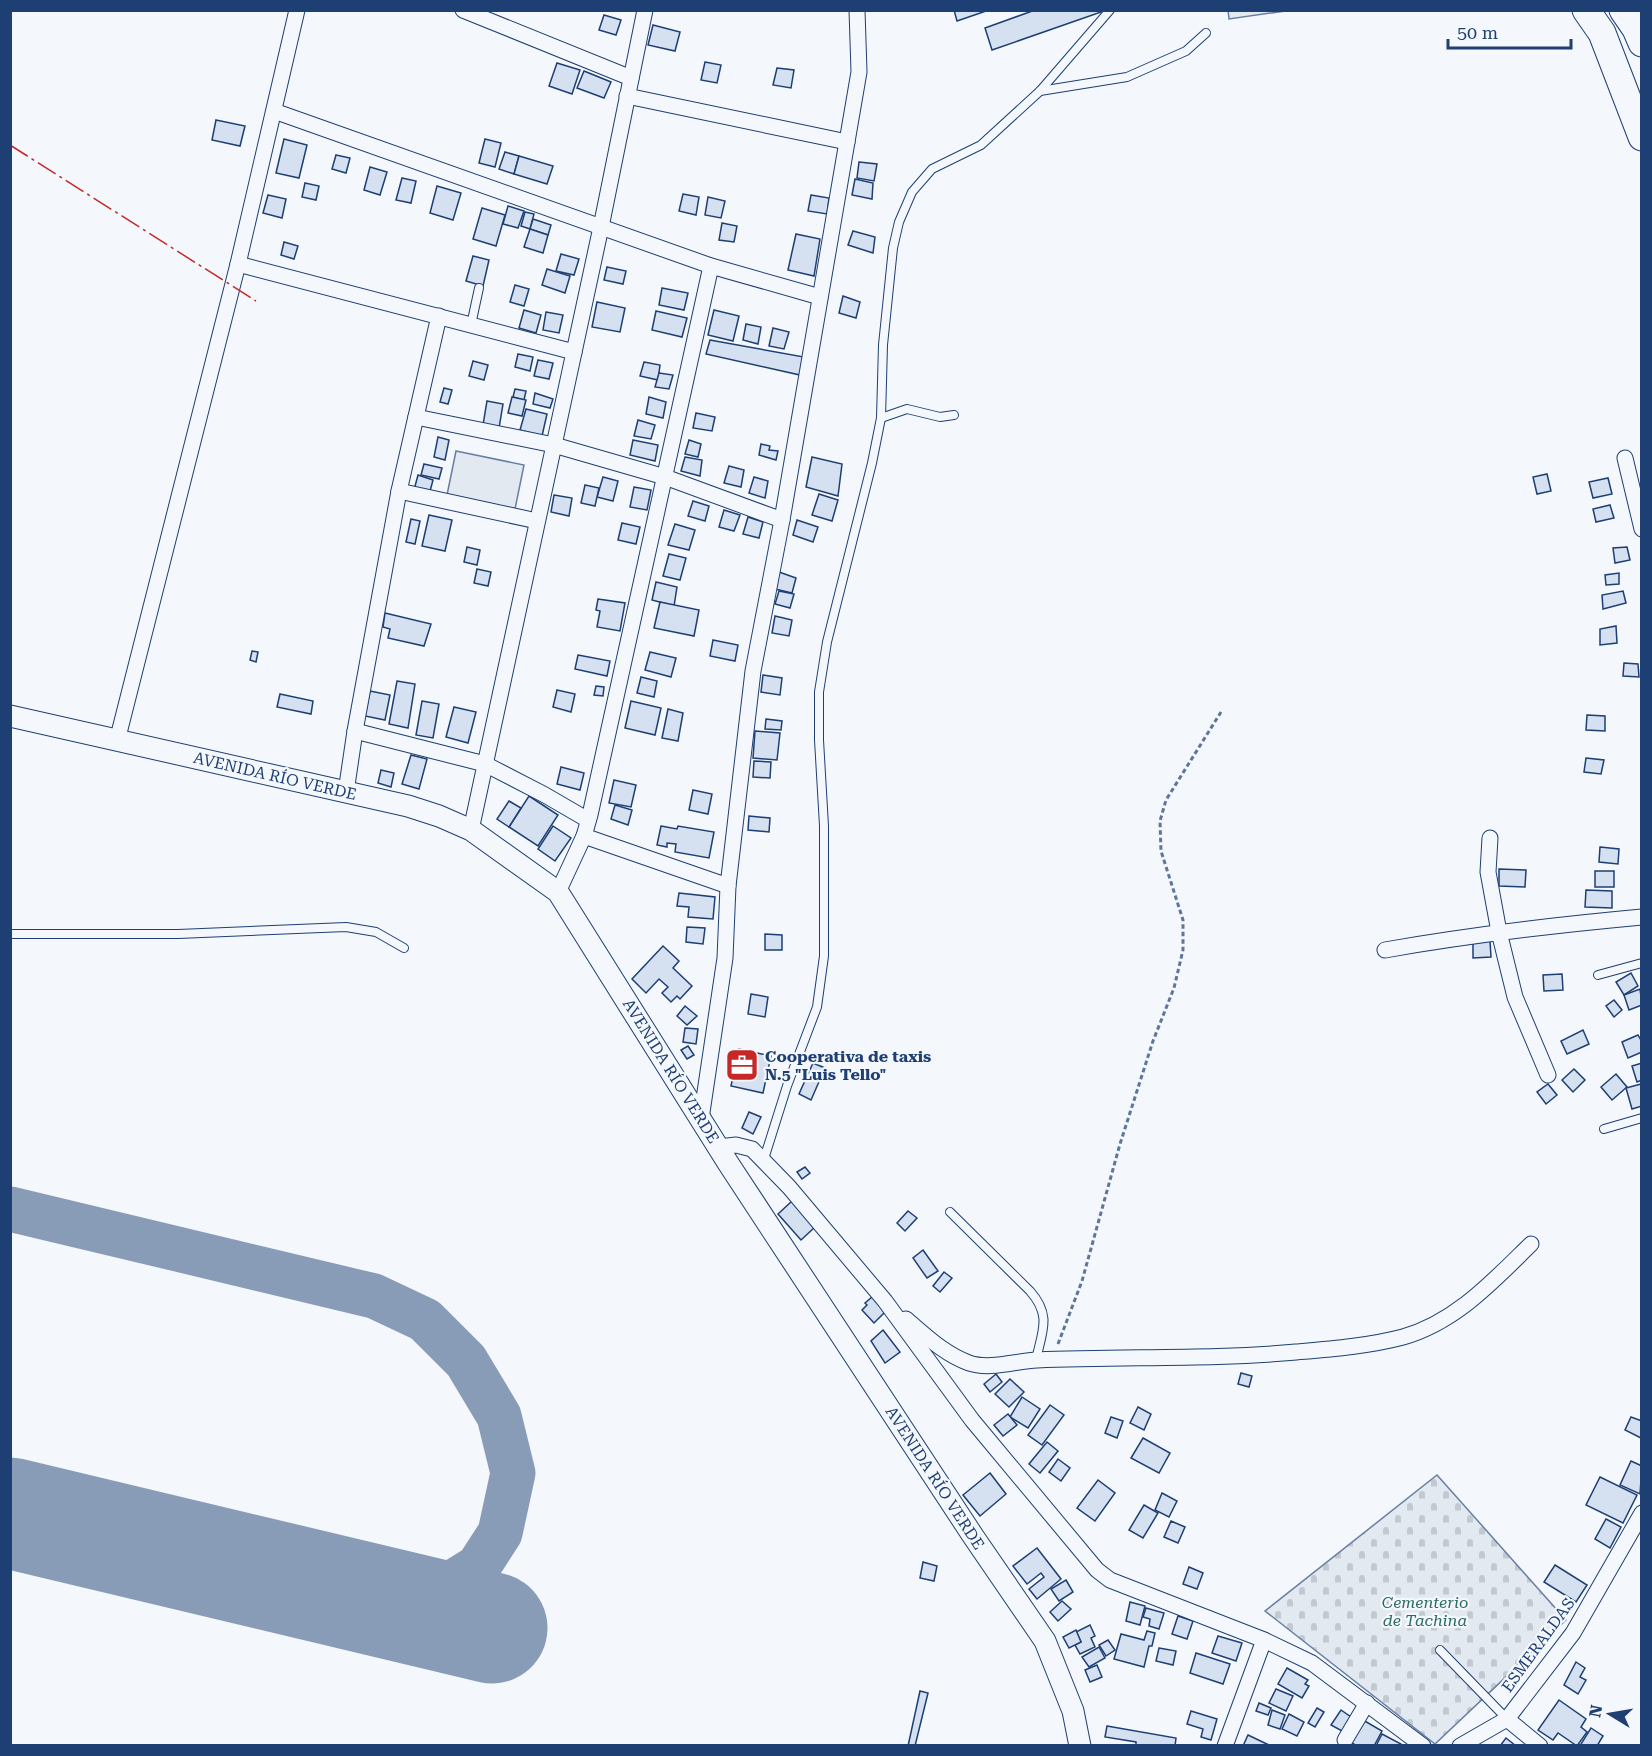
<svg xmlns="http://www.w3.org/2000/svg" width="1652" height="1756" font-family="'Roboto Serif',serif">
  <style>
    .green { fill: #e3e9f0; stroke: #687fa3; stroke-width: 1.5 }
    .cemetery { fill: url(#cemetery-stones); stroke: #687fa3; stroke-width: 1.5 }
    .lines { fill: none; stroke-linecap: round; stroke-linejoin: round }
    .taxiway { stroke: #889bb7; stroke-width: 45 }
    .runway { stroke: #889bb7; stroke-width: 111 }
    .building { fill: #d5e0f0; stroke: #1d3f73; stroke-width: 1.5 }
    .lane-casing { stroke: #1d3f73; stroke-width: 10 }
    .street-casing { stroke: #1d3f73; stroke-width: 17 }
    .secondary-casing { stroke: #1d3f73; stroke-width: 23 }
    .highway-casing { stroke: #1d3f73; stroke-width: 29 }
    .path { stroke: #5e769c; stroke-width: 3; stroke-dasharray: 4.5 3; stroke-linecap: butt }
    .lane { stroke: #f4f7fb; stroke-width: 8 }
    .street { stroke: #f4f7fb; stroke-width: 15 }
    .secondary { stroke: #f4f7fb; stroke-width: 21 }
    .highway { stroke: #f4f7fb; stroke-width: 27 }
    .power { stroke: #c62828; stroke-width: 1.5; stroke-dasharray: 21 4.5 3 4.5; stroke-linecap: butt }
    .labels { text-anchor: middle; dominant-baseline: central; stroke-width: 4.5; stroke-linejoin: round; paint-order: stroke }
    .street-label { font-size: 16px; fill: #1d3f73; stroke: #f4f7fb }
    .poi-label { font-size: 16px; font-weight: bold; fill: #1d3f73; stroke: #f4f7fb; text-anchor: start }
    .park-label { font-size: 16px; font-style: italic; fill: #2c6c60; stroke: #f4f7fb }
  </style>
  <defs>
    <pattern id="cemetery-stones" width="16" height="16" patternUnits="userSpaceOnUse" patternTransform="scale(1.5)"><rect width="16" height="16" fill="#e3e9f0"/><path d="M2 7V4a2 2 0 0 1 4 0v3zM10 15v-3a2 2 0 0 1 4 0v3z" fill="#c2c9d1"/></pattern>
  </defs>
  <rect width="100%" height="100%" fill="#f4f7fb"/>
  <g class="green">
    <path d="M1228,10h57v1l-56,8z"/>
    <path d="M456,451l68,14 -9,44 -68,-14z"/>
  </g>
  <path class="cemetery" d="M1437,1475l129,145 -131,124 -170,-133z"/>
  <g class="lines">
    <path class="taxiway" d="M10,1209l364,87 51,24 41,41 33,55 14,57 -13,60 -22,34 -39,24 -57,11"/>
    <path class="runway" d="M10,1513l482,115"/>
  </g>
  <g class="building">
    <path d="M954,10h35l-32,11z"/>
    <path d="M1035,10h69v1l-112,39 -7,-22z"/>
    <path d="M604,15l17,5 -5,15 -17,-5z"/>
    <path d="M653,25l27,7 -5,19 -27,-6z"/>
    <path d="M705,62l16,3 -4,18 -16,-3z"/>
    <path d="M557,63l23,7 -8,24 -23,-8z"/>
    <path d="M777,68l17,2 -3,18 -18,-3z"/>
    <path d="M584,71l27,11 -7,16 -27,-10z"/>
    <path d="M216,120l29,6 -5,20 -28,-6z"/>
    <path d="M284,139l23,6 -8,33 -23,-5z"/>
    <path d="M485,139l16,4 -6,24 -16,-4z"/>
    <path d="M505,152l14,4 -5,18 -15,-5z"/>
    <path d="M336,155l14,3 -4,15 -14,-4z"/>
    <path d="M519,156l34,10 -6,18 -33,-10z"/>
    <path d="M859,162l18,2 -3,17 -17,-3z"/>
    <path d="M370,167l17,5 -7,23 -16,-5z"/>
    <path d="M402,178l14,3 -5,22 -15,-3z"/>
    <path d="M855,179l18,4 -1,16 -20,-4z"/>
    <path d="M305,183l14,3 -3,14 -14,-3z"/>
    <path d="M437,186l24,7 -8,27 -23,-7z"/>
    <path d="M683,194l16,3 -3,18 -17,-4z"/>
    <path d="M268,195l18,4 -4,19 -19,-5z"/>
    <path d="M811,195l18,3 -2,16 -19,-3z"/>
    <path d="M708,197l17,4 -4,17 -16,-3z"/>
    <path d="M508,206l16,5 -6,17 -15,-4z"/>
    <path d="M482,208l23,7 -9,31 -23,-7z"/>
    <path d="M525,212l9,2 -4,15 -9,-3z"/>
    <path d="M533,219l18,6 -3,10 -18,-6z"/>
    <path d="M722,223l15,3 -3,16 -15,-2z"/>
    <path d="M530,229l18,6 -5,18 -19,-6z"/>
    <path d="M853,231l22,6 -2,16 -25,-8z"/>
    <path d="M796,234l24,5 -6,37 -26,-6z"/>
    <path d="M284,242l14,4 -4,13 -13,-4z"/>
    <path d="M561,254l18,5 -5,16 -18,-4z"/>
    <path d="M473,256l16,4 -6,26 -17,-5z"/>
    <path d="M607,267l19,4 -3,13 -19,-4z"/>
    <path d="M547,269l23,7 -5,17 -23,-8z"/>
    <path d="M515,285l14,4 -5,17 -14,-4z"/>
    <path d="M662,288l26,5 -4,17 -25,-5z"/>
    <path d="M843,296l17,6 -4,16 -17,-5z"/>
    <path d="M597,302l28,6 -5,24 -28,-5z"/>
    <path d="M524,310l17,5 -5,18 -17,-5z"/>
    <path d="M714,310l25,6 -6,25 -25,-6z"/>
    <path d="M656,311l31,7 -5,19 -30,-7z"/>
    <path d="M546,312l17,3 -4,18 -16,-3z"/>
    <path d="M746,324l15,3 -3,17 -15,-4z"/>
    <path d="M773,328l16,4 -5,17 -15,-3z"/>
    <path d="M710,340l94,17 -4,18 -94,-21z"/>
    <path d="M518,354l15,3 -3,14 -15,-4z"/>
    <path d="M538,360l15,3 -4,16 -15,-3z"/>
    <path d="M473,361l15,4 -4,15 -15,-4z"/>
    <path d="M644,362l16,3 -2,15 -18,-4z"/>
    <path d="M659,373l14,2 -4,14 -14,-2z"/>
    <path d="M444,388l8,2 -4,14 -8,-2z"/>
    <path d="M515,389l11,2 -2,9 -11,-3z"/>
    <path d="M535,393l18,6 -3,9 -17,-4z"/>
    <path d="M512,397l14,3 -4,16 -14,-3z"/>
    <path d="M649,397l17,5 -3,16 -17,-4z"/>
    <path d="M487,401l16,3 -4,24 -16,-3z"/>
    <path d="M526,409l21,5 -5,22 -22,-6z"/>
    <path d="M696,413l19,4 -3,14 -19,-3z"/>
    <path d="M638,420l17,5 -4,14 -17,-3z"/>
    <path d="M438,437l11,3 -4,20 -11,-3z"/>
    <path d="M633,440l25,5 -3,16 -25,-6z"/>
    <path d="M689,440l12,4 -3,13 -13,-3z"/>
    <path d="M761,444l9,2 -1,4 9,1 -2,9 -17,-5z"/>
    <path d="M685,457l17,3 -2,16 -19,-5z"/>
    <path d="M812,457l30,7 -4,32 -32,-9z"/>
    <path d="M424,464l18,4 -3,11 -18,-4z"/>
    <path d="M729,466l15,4 -3,17 -17,-4z"/>
    <path d="M1547,474l4,17 -14,3 -4,-17z"/>
    <path d="M418,475l15,5 -4,15 -15,-5z"/>
    <path d="M603,477l15,4 -5,20 -16,-4z"/>
    <path d="M754,477l14,4 -3,17 -16,-5z"/>
    <path d="M1608,478l4,16 -19,4 -4,-16z"/>
    <path d="M585,485l14,3 -4,18 -14,-3z"/>
    <path d="M634,487l17,3 -4,20 -17,-3z"/>
    <path d="M819,494l19,6 -6,21 -20,-6z"/>
    <path d="M554,495l18,3 -3,18 -18,-4z"/>
    <path d="M693,501l16,5 -4,15 -17,-5z"/>
    <path d="M1610,505l4,13 -18,4 -3,-13z"/>
    <path d="M724,510l16,5 -6,16 -15,-4z"/>
    <path d="M429,515l23,5 -7,31 -23,-5z"/>
    <path d="M748,517l15,5 -4,16 -16,-4z"/>
    <path d="M411,519l9,2 -5,23 -9,-2z"/>
    <path d="M797,520l21,7 -5,15 -20,-7z"/>
    <path d="M622,523l18,4 -4,17 -18,-4z"/>
    <path d="M675,524l20,6 -6,20 -21,-5z"/>
    <path d="M467,547l13,3 -3,15 -13,-3z"/>
    <path d="M1627,547l3,13 -15,3 -2,-15z"/>
    <path d="M669,554l17,4 -6,22 -17,-4z"/>
    <path d="M477,569l14,3 -3,14 -14,-3z"/>
    <path d="M779,572l17,6 -4,15 -17,-4z"/>
    <path d="M1619,573v11l-13,1 -1,-10z"/>
    <path d="M656,582l21,5 -3,19 -22,-6z"/>
    <path d="M779,591l15,3 -4,14 -15,-4z"/>
    <path d="M1623,591l3,12 -23,6 -1,-14z"/>
    <path d="M598,599l27,4 -5,28 -23,-4 3,-16 -4,-1z"/>
    <path d="M660,602l39,8 -5,26 -40,-8z"/>
    <path d="M385,613l46,11 -7,22 -36,-8 2,-9 -7,-2z"/>
    <path d="M775,616l17,4 -3,16 -17,-3z"/>
    <path d="M1616,626l1,17 -17,2v-16z"/>
    <path d="M713,640l25,5 -3,16 -25,-5z"/>
    <path d="M252,651l6,1 -2,10 -6,-2z"/>
    <path d="M650,652l26,6 -5,19 -26,-7z"/>
    <path d="M578,655l32,6 -3,15 -32,-7z"/>
    <path d="M1624,663l14,1 1,13 -16,-1z"/>
    <path d="M763,675l19,3 -2,17 -19,-3z"/>
    <path d="M641,677l16,4 -3,16 -17,-4z"/>
    <path d="M397,681l18,3 -7,44 -19,-4z"/>
    <path d="M596,686l8,1 -1,9 -9,-1z"/>
    <path d="M557,690l18,4 -4,18 -18,-5z"/>
    <path d="M370,691l20,4 -5,25 -20,-4z"/>
    <path d="M280,694l33,7 -2,13 -34,-7z"/>
    <path d="M422,701l17,3 -6,34 -17,-3z"/>
    <path d="M631,701l30,7 -6,27 -30,-7z"/>
    <path d="M454,707l22,5 -8,31 -22,-6z"/>
    <path d="M668,709l15,4 -5,28 -16,-3z"/>
    <path d="M1587,715l18,1v15l-19,-1z"/>
    <path d="M766,719l16,2 -1,9 -16,-1z"/>
    <path d="M755,731l25,2 -3,27 -24,-2z"/>
    <path d="M411,755l16,4 -8,30 -17,-5z"/>
    <path d="M1586,758l18,2 -3,14 -17,-2z"/>
    <path d="M754,761l17,1 -1,16 -17,-1z"/>
    <path d="M561,767l23,6 -4,17 -23,-6z"/>
    <path d="M381,770l13,3 -3,14 -13,-4z"/>
    <path d="M614,780l22,5 -5,22 -22,-4z"/>
    <path d="M693,790l19,4 -4,20 -19,-4z"/>
    <path d="M529,796l29,19 -20,31 -29,-19z"/>
    <path d="M509,801l12,7 -12,19 -12,-8z"/>
    <path d="M615,805l17,5 -4,15 -17,-6z"/>
    <path d="M749,816l21,2 -1,14 -21,-2z"/>
    <path d="M553,826l18,12 -16,23 -17,-12z"/>
    <path d="M661,826l16,3 1,-3 36,6 -5,26 -34,-6 1,-8 -9,-1v4l-10,-2z"/>
    <path d="M1600,847l19,2 -1,15 -19,-2z"/>
    <path d="M1499,869l27,1 -1,17 -26,-1z"/>
    <rect x="1595" y="871" width="19" height="16"/>
    <path d="M1586,890l26,1v17l-27,-1z"/>
    <path d="M679,893l36,4 -2,22 -25,-2 1,-10 -12,-1z"/>
    <path d="M687,927l18,1 -2,16 -17,-2z"/>
    <path d="M765,934l17,1v15h-17z"/>
    <path d="M1490,941l1,16 -18,1v-16z"/>
    <path d="M663,946l16,15 -6,7 19,18 -12,13 -3,-3 -6,6 -9,-9 6,-6 -9,-8 -13,14 -14,-14z"/>
    <path d="M1631,973l7,13 -14,9 -8,-13z"/>
    <path d="M1562,974l1,16 -19,1 -1,-16z"/>
    <path d="M1640,989l2,16 -13,5 -5,-15z"/>
    <path d="M751,994l17,3 -3,20 -17,-3z"/>
    <path d="M1614,1000l8,10 -8,7 -8,-11z"/>
    <path d="M685,1006l12,10 -10,9 -10,-9z"/>
    <path d="M685,1028l13,1 -2,15 -13,-2z"/>
    <path d="M1583,1030l6,14 -22,10 -6,-13z"/>
    <path d="M1638,1035l4,7v10l-14,6 -6,-16z"/>
    <path d="M688,1046l6,9 -7,4 -6,-9z"/>
    <path d="M739,1049l32,7 -8,37 -32,-7z"/>
    <path d="M813,1063l12,5 -14,32 -12,-6z"/>
    <path d="M1642,1063v17l-5,2 -5,-16z"/>
    <path d="M1574,1069l11,11 -12,12 -11,-12z"/>
    <path d="M1616,1074l11,13 -15,13 -11,-13z"/>
    <path d="M1548,1084l9,11 -11,9 -9,-12z"/>
    <path d="M1641,1084l1,22 -10,3 -6,-21z"/>
    <path d="M749,1112l12,5 -8,17 -11,-6z"/>
    <path d="M805,1167l5,6 -8,6 -5,-7z"/>
    <path d="M792,1201l23,26 -14,13 -23,-26z"/>
    <path d="M908,1211l9,7 -12,13 -8,-8z"/>
    <path d="M923,1250l15,21 -11,7 -14,-20z"/>
    <path d="M944,1272l8,6 -12,14 -7,-6z"/>
    <path d="M872,1297l14,14 -12,12 -12,-13 5,-5 -2,-2z"/>
    <path d="M883,1330l17,22 -15,11 -14,-22z"/>
    <path d="M1241,1373l11,3 -3,11 -11,-3z"/>
    <path d="M996,1374l6,8 -12,10 -6,-8z"/>
    <path d="M1010,1379l14,13 -15,15 -14,-13z"/>
    <path d="M1022,1397l18,12 -12,19 -18,-11z"/>
    <path d="M1050,1405l14,10 -22,30 -14,-10z"/>
    <path d="M1138,1407l13,7 -7,16 -14,-7z"/>
    <path d="M1008,1414l9,11 -14,11 -9,-11z"/>
    <path d="M1111,1417l12,4 -6,17 -12,-5z"/>
    <path d="M1631,1417l11,4 -1,17 -16,-8z"/>
    <path d="M1143,1438l27,15 -11,20 -28,-15z"/>
    <path d="M1047,1442l11,9 -18,22 -11,-9z"/>
    <path d="M1058,1459l12,9 -9,13 -12,-9z"/>
    <path d="M1631,1461l11,5 -2,28 -20,-9z"/>
    <path d="M990,1473l16,21 -26,22 -17,-21z"/>
    <path d="M1600,1477l37,18 -14,28 -37,-18z"/>
    <path d="M1098,1480l17,13 -20,28 -18,-13z"/>
    <path d="M1162,1493l15,8 -8,16 -14,-7z"/>
    <path d="M1144,1505l14,8 -15,25 -14,-8z"/>
    <path d="M1606,1519l15,8 -11,21 -15,-9z"/>
    <path d="M1171,1521l14,6 -7,16 -14,-6z"/>
    <path d="M1037,1548l24,31 -24,20 -8,-10 15,-12 -3,-4 -14,11 -14,-18z"/>
    <path d="M923,1562l14,4 -3,15 -14,-3z"/>
    <path d="M1555,1565l32,20 -11,17 -32,-20z"/>
    <path d="M1189,1567l14,6 -6,16 -14,-5z"/>
    <path d="M1066,1580l7,12 -14,9 -8,-12z"/>
    <path d="M1062,1601l9,8 -13,12 -8,-9z"/>
    <path d="M1130,1602l15,4 -5,19 -14,-4z"/>
    <path d="M1146,1608l18,5 -5,16 -10,-3 1,-7 -7,-2z"/>
    <path d="M1178,1616l15,5 -6,18 -15,-5z"/>
    <path d="M1090,1625l5,11 -4,2 4,9 -15,7 -5,-9 6,-3 -5,-10z"/>
    <path d="M1076,1630l5,12 -12,6 -6,-11z"/>
    <path d="M1147,1631l8,2 -3,13h-3l-5,21 -30,-8 7,-25 23,6z"/>
    <path d="M1218,1636l24,7 -6,18 -24,-8z"/>
    <path d="M1108,1640l7,10 -9,6 -7,-11z"/>
    <path d="M1099,1647l6,11 -16,9 -7,-10z"/>
    <path d="M1159,1648l17,3 -3,14 -17,-4z"/>
    <path d="M1196,1653l34,11 -7,20 -33,-11z"/>
    <path d="M1576,1662l9,6 -5,9 6,3 -8,14 -14,-9z"/>
    <path d="M1097,1665l5,12 -12,5 -5,-12z"/>
    <path d="M1287,1668l21,12 -3,4 4,2 -7,12 -24,-14z"/>
    <path d="M1276,1689l17,7 -7,15 -17,-8z"/>
    <path d="M920,1691l8,2 -13,53h-7z"/>
    <path d="M1559,1700l27,19 -5,8 6,5 -10,14 -19,-13 -5,7 -15,-10z"/>
    <path d="M1259,1703l12,5 -3,7 -12,-4z"/>
    <path d="M1317,1708l7,4 -9,15 -7,-4z"/>
    <path d="M1272,1710l13,5 -5,14 -12,-4z"/>
    <path d="M1341,1710l10,7 -9,14 -11,-6z"/>
    <path d="M1191,1711l26,8 -6,21 -10,-3 2,-8 -16,-5z"/>
    <path d="M1289,1714l15,8 -7,14 -15,-7z"/>
    <path d="M1363,1720l19,11 -8,15h-17l-6,-4z"/>
    <path d="M1107,1726l69,12 -1,8h-39v-4l-31,-5z"/>
    <path d="M1591,1728l12,8 -6,10h-13l-3,-2z"/>
    <path d="M1382,1734l19,10 -1,2h-24z"/>
    <path d="M1248,1735l23,11h-28z"/>
    <path d="M1506,1738l10,8h-16z"/>
  </g>
  <g class="lines">
    <defs>
      <g id="lane">
        <path d="M1040,91l87,-14 59,-26 20,-18"/>
        <path d="M471,325l8,-37"/>
        <path d="M881,418l26,-9 33,8 14,-2"/>
        <path d="M10,934h168l168,-7 30,5 28,16"/>
        <path d="M1598,975l44,-12"/>
        <path d="M1604,1129l38,-11"/>
        <path d="M764,1159l23,-73 30,-79 7,-51v-130l-5,-86v-48l8,-50 45,-179 9,-45 2,-73 10,-97 6,-26 13,-30 20,-23 49,-24 59,-54 70,-81"/>
        <path d="M950,1212l80,79c22,25 12,40 6,69"/>
        <path d="M1440,1650l67,69"/>
      </g>
      <g id="street">
        <path d="M463,10l168,68"/>
        <path d="M627,96l220,46"/>
        <path d="M274,111l437,155 109,31"/>
        <path d="M238,264l336,88"/>
        <path d="M439,316l-40,175 -44,240 130,33 60,31 43,25"/>
        <path d="M416,417l138,28 111,32 117,43"/>
        <path d="M1625,458l17,71"/>
        <path d="M399,491l138,30"/>
        <path d="M117,741l121,-477 59,-254"/>
        <path d="M346,792l9,-61"/>
        <path d="M471,830l130,-603 44,-217"/>
        <path d="M584,836l144,50"/>
        <path d="M1490,838l-2,34 11,60 16,65 33,78"/>
        <path d="M558,892l26,-56 6,-21 121,-549"/>
        <path d="M1385,950c85,-15 170,-25 257,-33"/>
        <path d="M701,1119l24,-161 3,-72 25,-215 29,-151 77,-448 -2,-62"/>
        <path d="M719,1147l17,-2 16,4 37,38 96,114 87,119 125,150 13,10 154,60 48,23 111,83"/>
        <path d="M906,1319c19,16 38,35 63,44 20,7 47,-2 68,-3 86,-4 172,0 259,-8 35,-3 73,-6 107,-15 53,-15 90,-56 128,-93"/>
        <path d="M1507,1719l33,27"/>
        <path d="M1345,1740l22,-37"/>
        <path d="M1225,1746l39,-106"/>
        <path d="M1460,1746l47,-27 66,-86 69,-120"/>
      </g>
      <path id="secondary" d="M10,716l398,90 31,10 32,14 87,62 170,271 245,373 72,105 28,70 7,35"/>
      <g id="highway">
        <path d="M1586,10l16,23 40,104"/>
        <path d="M1623,10l13,19 6,14"/>
      </g>
    </defs>
    <use href="#lane" class="lane-casing"/>
    <use href="#street" class="street-casing"/>
    <use href="#secondary" class="secondary-casing"/>
    <use href="#highway" class="highway-casing"/>
    <path class="path" d="M1058,1344l24,-63 38,-137 33,-103 21,-53 9,-38v-30l-22,-69 -1,-30 6,-21 55,-88"/>
    <use href="#lane" class="lane"/>
    <use href="#street" class="street"/>
    <use href="#secondary" class="secondary"/>
    <use href="#highway" class="highway"/>
    <path class="power" d="M10,145l246,156"/>
  </g>
  <defs>
    <symbol id="office-square" viewBox="-11 -11 22 22"><rect x="-9" y="-9" width="18" height="18" rx="4" fill="#c62828" stroke="#f4f7fb"/><path d="M-6-3h4V-5.5h4V-3h4V5H-6ZM-1-4.5V-3h2v-1.5ZM-6 0V1H6V0Z" fill="#fff"/></symbol>
  </defs>
  <g fill-rule="evenodd">
    <use href="#office-square" x="723" y="1046" width="38" height="38"/>
  </g>
  <g class="labels">
    <g class="street-label">
      <text transform="translate(275 776) rotate(13)">AVENIDA RÍO VERDE</text>
      <text transform="translate(671 1071) rotate(58)">AVENIDA RÍO VERDE</text>
      <text transform="translate(935 1478) rotate(57)">AVENIDA RÍO VERDE</text>
      <text transform="translate(1538 1645) rotate(-54)">ESMERALDAS</text>
    </g>
    <g class="poi-label">
      <text x="765" y="1056">Cooperativa de taxis<tspan x="765" dy="18">N.5 "Luis Tello"</tspan></text>
    </g>
    <g class="park-label">
      <text x="1425" y="1602">Cementerio<tspan x="1425" dy="18">de Tachina</tspan></text>
    </g>
  </g>
  <rect width="1652" height="1756" fill="none" stroke="#1d3f73" stroke-width="24"/>
  <g transform="translate(1610 1714) rotate(281)" stroke="#f4f7fb" stroke-width="4.5" paint-order="stroke">
  <path d="M0-4.5L10 22L0 15L-10 22Z" fill="#1d3f73"/>
  <text y="-9" font-size="16" font-weight="bold" text-anchor="middle" fill="#1d3f73">N</text>
  </g>
  <path d="M1448 39v9h123v-9" fill="none" stroke="#1d3f73" stroke-width="3"/>
  <text x="1457" y="39" font-size="18" fill="#1d3f73" stroke="#f4f7fb" stroke-width="4.5" paint-order="stroke">50 m</text>
</svg>
